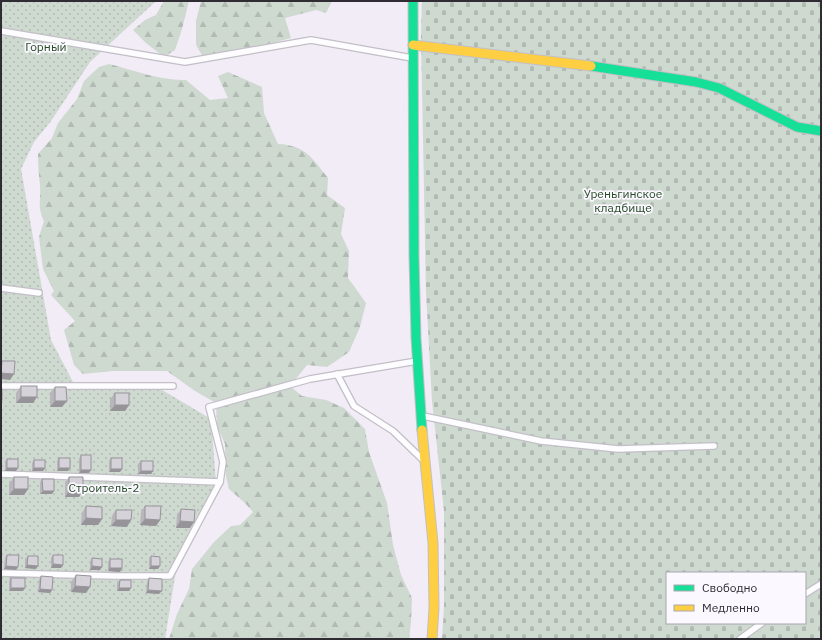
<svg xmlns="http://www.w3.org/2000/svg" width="822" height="640" font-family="'IBM Plex Sans',sans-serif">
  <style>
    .grass { fill: url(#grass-dots) }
    .forest { fill: url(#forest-firs) }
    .cemetery { fill: url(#cemetery-stones); fill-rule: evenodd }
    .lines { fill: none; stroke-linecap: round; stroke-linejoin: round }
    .lane-casing { stroke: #c3bfc7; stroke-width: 8 }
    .fast-casing { stroke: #c3bfc7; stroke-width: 11 }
    .slow-casing { stroke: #c3bfc7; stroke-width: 11 }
    .lane { stroke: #fdfcfe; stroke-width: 5.5 }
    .fast { stroke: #16e098; stroke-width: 9 }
    .slow { stroke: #ffcf43; stroke-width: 9 }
    .wall { fill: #b8b5bb }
    .shaded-wall { fill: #969399 }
    .building { fill: #d6d2da; stroke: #969399 }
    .labels { text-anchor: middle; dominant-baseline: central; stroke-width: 3.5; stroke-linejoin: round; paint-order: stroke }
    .park-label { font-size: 12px; fill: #244b25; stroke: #fbf8ff }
  </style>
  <defs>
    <pattern id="grass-dots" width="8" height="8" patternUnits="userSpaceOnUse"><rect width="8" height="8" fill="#ced9d0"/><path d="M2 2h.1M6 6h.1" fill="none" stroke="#b1bab3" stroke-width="1.8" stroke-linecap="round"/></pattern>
    <pattern id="forest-firs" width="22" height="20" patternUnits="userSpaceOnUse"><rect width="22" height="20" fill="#ced9d0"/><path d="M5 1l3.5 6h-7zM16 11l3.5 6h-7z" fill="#b1bab3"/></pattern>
    <pattern id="cemetery-stones" width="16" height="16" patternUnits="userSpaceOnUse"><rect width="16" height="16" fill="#ced9d0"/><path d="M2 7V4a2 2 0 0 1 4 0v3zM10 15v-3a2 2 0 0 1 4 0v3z" fill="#b1bab3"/></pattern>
  </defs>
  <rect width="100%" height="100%" fill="#f1ecf6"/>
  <path class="grass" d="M1,1h155l-66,61 -39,59 -17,21 -13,27 30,171 23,44 83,3 54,32 6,76 -40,69 -12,75h-164z"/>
  <g class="forest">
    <path d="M164,1h25l-7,28 -7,21 -11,7 -18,-14 -13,-13 12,-10 11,-5z"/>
    <path d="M201,1h131l-6,12 -10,-3 -31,8 6,20 -19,5 -31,7 -35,12 -10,-17v-24z"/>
    <path d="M109,64c24,6 52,17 77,16l24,20 18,-2 -10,-22 10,-4 34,15 2,26 14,31c27,1 35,15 50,34l-1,17 18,13 -4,26 8,17 -1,27 18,25 -6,24 -11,25 -22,15 -20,-2 -17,21 12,10 24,4 18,8 21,21 4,23 18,51 6,42 8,30 11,23 -1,24 -2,17h-240l8,-25 12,-25 3,-20 22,-27 17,-16 9,-1 13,-13 -8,-9 -16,-14 -3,-13 -1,-32 -8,-18 -1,-23 -21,-12 -28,-20h-54l-30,3 -9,-9 -10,-35 11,-9 -24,-26 3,-4 -11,-22 -4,-32 5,-16c-7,-15 -3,-19 -4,-35 -1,-10 -2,-21 -2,-32l14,-16 6,-15 19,-24 7,-18 15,-14z"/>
  </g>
  <path class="cemetery" d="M422,1h399v638h-379l2,-32v-96l-12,-110 -6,-109 -5,-256zM667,573h138v50h-138z"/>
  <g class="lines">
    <defs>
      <g id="lane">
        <path d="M1,31l184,31 126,-22 101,18"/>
        <path d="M1,288l38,5"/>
        <path d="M337,374l17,32 39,25 29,28"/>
        <path d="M1,386h172"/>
        <path d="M423,416l118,25 77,8 96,-3"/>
        <path d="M1,474l219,8 3,-20 -14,-55 101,-28 107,-18"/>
        <path d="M1,573l114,3h55l50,-94"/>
        <path d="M805,594l16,-10"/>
        <path d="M740,639l22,-16"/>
      </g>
      <g id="fast">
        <path d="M413,1l1,255 2,82 6,92"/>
        <path d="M591,66l105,16 23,6 78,39 24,4"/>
      </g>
      <g id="slow">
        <path d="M413,45l178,21"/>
        <path d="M422,430l11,113 1,65 -2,31"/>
      </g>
    </defs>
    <use href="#lane" class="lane-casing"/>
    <use href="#fast" class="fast-casing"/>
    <use href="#slow" class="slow-casing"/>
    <use href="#lane" class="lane"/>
    <use href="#fast" class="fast"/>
    <use href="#slow" class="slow"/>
  </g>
  <g class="wall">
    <path d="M21,386l12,17h-17v-10z"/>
    <path d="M55,387l7,20h-12v-14z"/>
    <path d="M115,393l14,12 -4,6h-15v-12z"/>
    <path d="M81,455l8,18h-10v-14z"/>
    <path d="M59,458l9,13h-11v-10z"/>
    <path d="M111,458l11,11 -2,3h-11v-11z"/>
    <path d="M7,459l9,12h-11v-9z"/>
    <path d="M34,460l11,8 -2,3h-11v-8z"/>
    <path d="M141,461l12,10 -2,3h-13v-10z"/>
    <path d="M14,477l14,12 -4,6h-15v-11z"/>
    <path d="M69,477l14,13 -4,7h-14v-14z"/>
    <path d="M42,479l10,15h-12v-12z"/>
    <path d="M86,506l16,13 -4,6h-17l1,-12z"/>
    <path d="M145,506l15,14 -4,6 -16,-1 1,-13z"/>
    <path d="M181,509l9,19h-14l1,-13z"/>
    <path d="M116,510l11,17 -16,-1 1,-10z"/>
    <path d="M7,555l11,12 -2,3 -12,-1 1,-11z"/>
    <path d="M53,555l10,10 -2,3h-10v-10z"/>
    <path d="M28,556l8,13 -11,-1v-9z"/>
    <path d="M151,556l7,13h-9v-9z"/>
    <path d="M92,558l8,12h-10v-8z"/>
    <path d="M110,559l12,9 -2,4 -12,-1v-9z"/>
    <path d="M76,575l14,12 -4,6 -15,-1v-10z"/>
    <path d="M41,576l11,14 -2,3 -12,-1 1,-12z"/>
    <path d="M11,578l12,13h-14v-10z"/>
    <path d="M149,578l10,16 -13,-1 1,-11z"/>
    <path d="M120,580l11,8 -2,3h-12v-8z"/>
  </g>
  <g class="shaded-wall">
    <path d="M1,373l13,1 -4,6 -9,-1z"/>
    <path d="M21,397h16l-4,6h-17z"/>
    <path d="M55,401h12l-5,6h-12z"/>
    <path d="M115,405h14l-4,6h-15z"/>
    <path d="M7,468h11l-2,3h-11z"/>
    <path d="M34,468h11l-2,3h-11z"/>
    <path d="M59,468h11l-2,3h-11z"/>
    <path d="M111,469h11l-2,3h-11z"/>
    <path d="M81,470h10l-2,3h-10z"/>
    <path d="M141,471h12l-2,3h-13z"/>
    <path d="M14,489h14l-4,6h-15z"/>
    <path d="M83,490l-4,7h-14l4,-6z"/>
    <path d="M43,491h11l-2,3h-12z"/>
    <path d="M86,518l16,1 -4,6h-17z"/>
    <path d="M145,519l15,1 -4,6 -16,-1z"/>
    <path d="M116,520h15l-4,7 -16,-1z"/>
    <path d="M180,521l14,1 -4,6h-14z"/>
    <path d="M53,564l10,1 -2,3h-10z"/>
    <path d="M27,565l11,1 -2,3 -11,-1z"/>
    <path d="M6,566l12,1 -2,3 -12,-1z"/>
    <path d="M92,566l10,1 -2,3h-10z"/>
    <path d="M151,566h9l-2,3h-9z"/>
    <path d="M110,568h12l-2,4 -12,-1z"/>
    <path d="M75,586l15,1 -4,6 -15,-1z"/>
    <path d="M11,588h14l-2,3h-14z"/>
    <path d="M119,588h12l-2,3h-12z"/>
    <path d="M40,589l12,1 -2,3 -12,-1z"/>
    <path d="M148,590l14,1 -3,3 -13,-1z"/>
  </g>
  <g class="building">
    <path d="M2,361h13l-1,13 -13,-1z"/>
    <rect x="21" y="386" width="16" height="11"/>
    <path d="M55,387h11l1,14h-12z"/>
    <rect x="1" y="389" width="1" height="11"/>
    <rect x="115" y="393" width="14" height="12"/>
    <rect x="81" y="455" width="10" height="15"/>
    <rect x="59" y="458" width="11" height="10"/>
    <rect x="111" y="458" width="11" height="11"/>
    <rect x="7" y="459" width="11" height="9"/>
    <rect x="34" y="460" width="11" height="8"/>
    <rect x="141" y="461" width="12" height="10"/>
    <rect x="14" y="477" width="14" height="12"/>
    <path d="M69,477h14v13l-14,1z"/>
    <path d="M42,479h12v12h-11z"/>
    <path d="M86,506l16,1v12l-16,-1z"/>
    <path d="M145,506h16l-1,14 -15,-1z"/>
    <path d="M181,509l14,1 -1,12 -14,-1z"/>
    <path d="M116,510h16l-1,10h-15z"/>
    <path d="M7,555h12l-1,12 -12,-1z"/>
    <path d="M53,555h10v10l-10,-1z"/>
    <path d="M28,556h10v10l-11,-1z"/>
    <path d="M151,556l9,1v9h-9z"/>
    <path d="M92,558l10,1v8l-10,-1z"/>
    <rect x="110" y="559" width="12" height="9"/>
    <path d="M76,575l15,1 -1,11 -15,-1z"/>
    <path d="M41,576l12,1 -1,13 -12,-1z"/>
    <rect x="11" y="578" width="14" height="10"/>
    <path d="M149,578l13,1v12l-14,-1z"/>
    <path d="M120,580h11v8h-12z"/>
  </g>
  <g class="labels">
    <g class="park-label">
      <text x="46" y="46">Горный</text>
      <text x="623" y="193">Уреньгинское<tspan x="623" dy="14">кладбище</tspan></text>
      <text x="104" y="487">Строитель-2</text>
    </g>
  </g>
  <rect width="822" height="640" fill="none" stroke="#302c33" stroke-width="4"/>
  <rect x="666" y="572" width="140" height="52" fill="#fbf8ff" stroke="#aaa6ad"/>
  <rect x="674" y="585" width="20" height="6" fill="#16e098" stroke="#aaa6ad"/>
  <text x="702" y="592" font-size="12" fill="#302c33">Свободно</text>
  <rect x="674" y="605" width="20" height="6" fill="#ffcf43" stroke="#aaa6ad"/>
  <text x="702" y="612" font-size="12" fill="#302c33">Медленно</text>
</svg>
